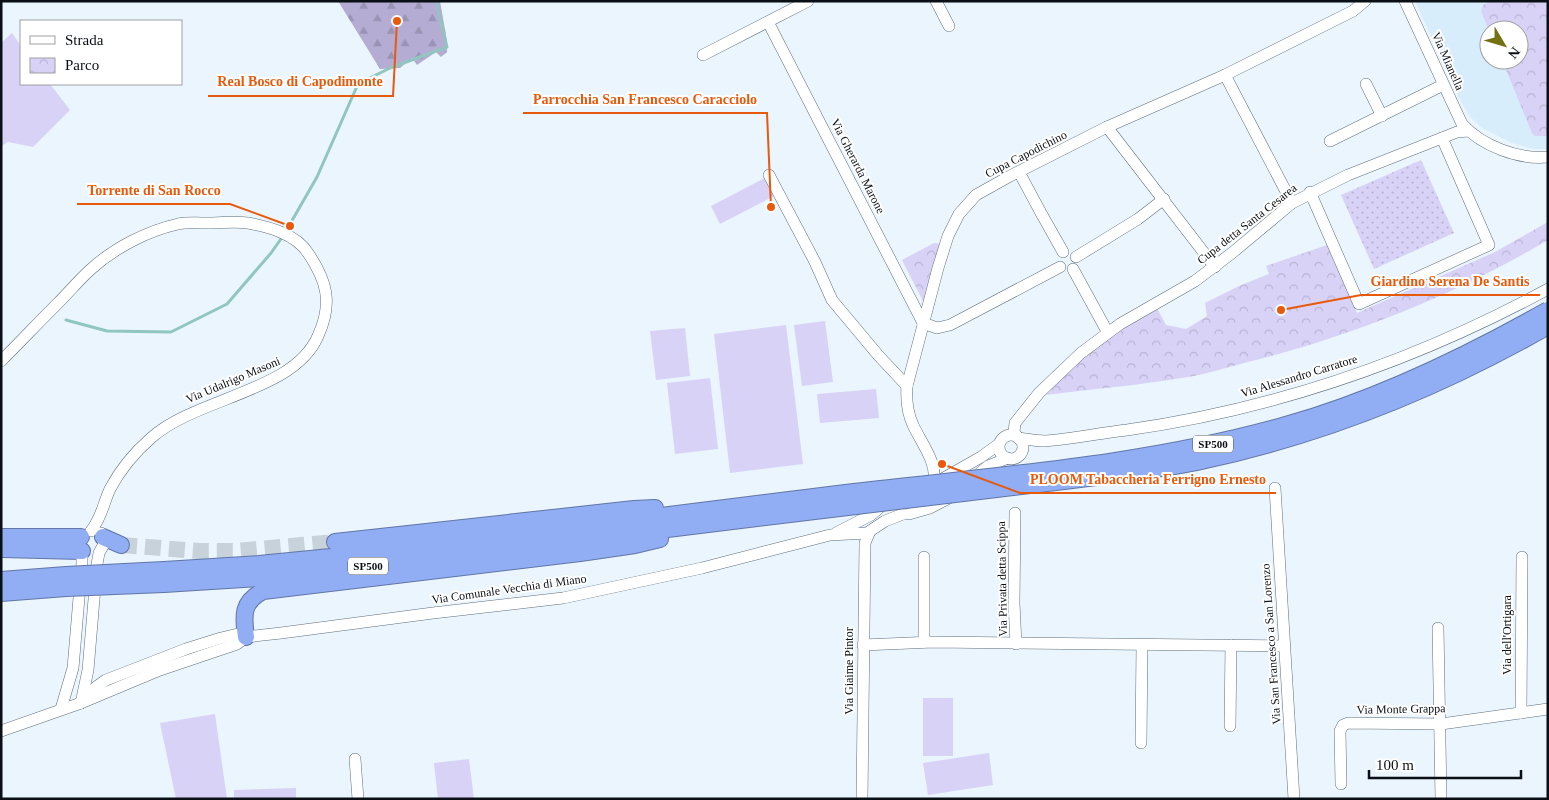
<svg xmlns="http://www.w3.org/2000/svg" width="1549" height="800" font-family="'Times New Roman',serif">
  <style>
    .built { fill: #d8edfc; fill-rule: evenodd }
    .grass { fill: url(#grass-dots) }
    .forest { fill: url(#forest-firs) }
    .park { fill: url(#park-crowns) }
    .garden { fill: #d9d2f7 }
    .lines { fill: none; stroke-linecap: round; stroke-linejoin: round }
    .stream { stroke: #91c6c0; stroke-width: 3 }
    .highway-tunnel { stroke: #c8d2da; stroke-width: 16; stroke-dasharray: 16 8; stroke-linecap: butt }
    .minor-casing { stroke: #5f6f7c; stroke-width: 12 }
    .highway-casing { stroke: #6176a6; stroke-width: 18 }
    .minor { stroke: #fff; stroke-width: 11 }
    .highway { stroke: #91adf4; stroke-width: 16 }
    .highway-bridge-casing { stroke: #6176a6; stroke-width: 18; stroke-linecap: butt }
    .highway-bridge { stroke: #91adf4; stroke-width: 16 }
    .labels { text-anchor: middle; dominant-baseline: central; stroke-width: 4; stroke-linejoin: round; paint-order: stroke }
    .shield { fill: #fff; stroke: #53575a; stroke-width: 1 }
    .shield-label { font-size: 11px; font-weight: bold; fill: #090f14 }
    .street-label { font-size: 12px; fill: #090f14; stroke: #fff }
    .leader { fill: none; stroke: #e8590c; stroke-width: 2 }
    .callout-dot { fill: #e8590c; stroke: #fff; stroke-width: 2 }
    .callout-label { font-size: 14px; text-anchor: middle; font-weight: bold; fill: #e8590c; stroke: #fff; stroke-width: 4; stroke-linejoin: round; paint-order: stroke }
  </style>
  <defs>
    <pattern id="grass-dots" width="8" height="8" patternUnits="userSpaceOnUse" patternTransform="scale(1.25)"><rect width="8" height="8" fill="#d9d2f7"/><path d="M2 2h.1M6 6h.1" fill="none" stroke="#b9b3d3" stroke-width="1.8" stroke-linecap="round"/></pattern>
    <pattern id="forest-firs" width="22" height="20" patternUnits="userSpaceOnUse" patternTransform="scale(1.25)"><rect width="22" height="20" fill="#b4acd3"/><path d="M5 1l3.5 6h-7zM16 11l3.5 6h-7z" fill="#9993b4"/></pattern>
    <pattern id="park-crowns" width="20" height="18" patternUnits="userSpaceOnUse" patternTransform="scale(1.25)"><rect width="20" height="18" fill="#d9d2f7"/><path d="M2 6a3 3 0 1 1 6 0M12 15a3 3 0 1 1 6 0" fill="none" stroke="#b9b3d3"/></pattern>
  </defs>
  <rect width="100%" height="100%" fill="#eaf5fd"/>
  <path class="built" d="M1415,1h133v148h-15l-21,-6 -30,-15 -12,-11 -10,-17zM1489,30h30v30h-30z"/>
  <path class="grass" d="M1421,160l33,73 -80,36 -33,-74z"/>
  <path class="forest" d="M338,1h102l7,40v11l-6,5 -5,-5 -19,13 -5,-7 -12,10 -20,1z"/>
  <g class="park">
    <path d="M1491,1h57v135h-13l-3,-3 -30,-73h17v-30l-30,1 -8,-20 2,-6z"/>
    <path d="M1548,222v18c-95,56 -198,97 -304,123 -19,5 -37,11 -56,14 -47,8 -95,12 -142,18l27,-28 38,-32 46,-27 9,17 20,4 21,-13 -2,-13 34,-17 30,-12 -3,-8 61,-21 30,68 138,-61z"/>
    <path d="M934,243l7,1 -17,59 -22,-43z"/>
  </g>
  <g class="garden">
    <path d="M12,33l9,13v38h29l20,26 -37,37 -25,-5 -7,4v-103z"/>
    <path d="M765,178l9,18 -54,28 -9,-18z"/>
    <path d="M825,321l8,61 -31,4 -8,-61z"/>
    <path d="M786,325l17,139 -73,9 -16,-139z"/>
    <path d="M685,328l5,48 -34,4 -6,-49z"/>
    <path d="M710,378l8,71 -43,5 -8,-71z"/>
    <path d="M876,389l3,29 -59,5 -3,-29z"/>
    <rect x="923" y="698" width="30" height="58"/>
    <path d="M215,714l12,85h-51l-16,-76z"/>
    <path d="M989,753l4,32 -65,10 -5,-32z"/>
    <path d="M469,759l5,40h-36l-4,-36z"/>
    <path d="M296,788v11h-62v-9z"/>
  </g>
  <g class="lines">
    <g class="stream">
      <path d="M286,231l31,-54 41,-93 32,-16 57,-21 -11,-46"/>
      <path d="M66,320l41,11 64,1 56,-28 44,-51 12,-17"/>
    </g>
    <path class="highway-tunnel" d="M121,545l78,6h37l99,-9"/>
    <defs>
      <g id="minor">
        <path d="M936,1l13,25"/>
        <path d="M1405,1l57,123c20,22 57,36 86,33"/>
        <path d="M768,22l155,301"/>
        <path d="M703,55l105,-54"/>
        <path d="M1225,75l67,128"/>
        <path d="M1366,84l16,32"/>
        <path d="M1107,127l108,140"/>
        <path d="M1330,141l113,-56"/>
        <path d="M1019,172l22,41 22,39"/>
        <path d="M769,175l46,87 17,38 46,55 29,31"/>
        <path d="M1310,192l49,112 130,-59 -47,-107"/>
        <path d="M1076,257l62,-38 26,-20"/>
        <path d="M1073,269l35,64"/>
        <path d="M923,323l14,5 13,-3 110,-58"/>
        <path d="M1,361c19,-19 38,-39 57,-58 11,-11 21,-23 32,-33 24,-22 57,-39 88,-46 10,-2 21,-1 31,-1 13,0 26,-2 39,0 21,4 48,11 60,30 19,28 25,50 10,83 -24,56 -121,61 -167,102 -16,14 -31,32 -41,51 -7,15 -8,28 -19,42"/>
        <circle cx="1011" cy="447" r="12"/>
        <path d="M1018,438l-4,-6 1,-9 24,-30 42,-40 39,-29 75,-43 37,-28 60,-50 56,-28 109,-43 11,-1"/>
        <path d="M1018,438c9,1 18,3 27,3 27,-2 55,-8 82,-11 148,-21 290,-70 421,-141"/>
        <path d="M944,478l37,-21 18,-13"/>
        <path d="M973,479l15,-13 20,-8"/>
        <path d="M932,482c9,-14 -13,-43 -19,-57 -6,-13 -7,-25 -6,-39l31,-118 10,-32 11,-22 17,-19 34,-19 97,-49 118,-52 128,-64 12,-10"/>
        <path d="M1275,488l19,311"/>
        <path d="M1015,513l-1,90 2,41"/>
        <path d="M909,514l21,-6 21,-11"/>
        <path d="M836,533l35,-18 15,-13"/>
        <path d="M1438,628l3,171"/>
        <path d="M924,642v-85"/>
        <path d="M863,645l70,-3 351,4"/>
        <path d="M81,703l15,-16 10,-7 80,-31 35,-11 17,-4 8,3 35,-4 152,-20 130,-15 139,-30 128,-33 37,-2 18,-12 18,-7"/>
        <path d="M81,703l7,-33 9,-106 2,-11 5,-9 -3,-11"/>
        <path d="M61,709l12,-41 9,-105v-12l-3,-6"/>
        <path d="M1521,713l1,-156"/>
        <path d="M1230,726l1,-81"/>
        <path d="M1,731l80,-28 79,-33 77,-26 9,-7"/>
        <path d="M1141,743l1,-98"/>
        <path d="M355,759l3,40"/>
        <path d="M1341,784l-1,-53 3,-6 5,-2 93,1 107,-15"/>
        <path d="M862,799l3,-256 5,-12"/>
      </g>
      <g id="highway">
        <path d="M1,537h80"/>
        <path d="M103,537l18,8"/>
        <path d="M335,542l299,-33 21,-1"/>
        <path d="M1,549l81,2"/>
        <path d="M164,570l95,-6 72,-7 523,-65"/>
        <path d="M164,584l94,-6 76,-8 522,-64"/>
        <path d="M246,637c-3,-22 -4,-35 17,-46l317,-38 55,-8 25,-6"/>
      </g>
    </defs>
    <use href="#minor" class="minor-casing"/>
    <use href="#highway" class="highway-casing"/>
    <use href="#minor" class="minor"/>
    <use href="#highway" class="highway"/>
    <defs>
      <g id="highway-bridge">
        <path d="M854,492c145,-17 291,-27 432,-67 92,-26 179,-68 262,-115"/>
        <path d="M856,506c63,-8 127,-15 191,-23 50,-6 100,-11 150,-21 123,-26 241,-73 351,-136"/>
        <path d="M1,580l65,-5 98,-5"/>
        <path d="M1,593l65,-5 98,-4"/>
      </g>
    </defs>
    <use href="#highway-bridge" class="highway-bridge-casing"/>
    <use href="#highway-bridge" class="highway-bridge"/>
  </g>
  <g class="labels">
    <g class="shield">
      <rect x="1193" y="435.5" width="40" height="17" rx="4"/>
      <rect x="348" y="557.5" width="40" height="17" rx="4"/>
    </g>
    <g class="shield-label">
      <text x="1213" y="444">SP500</text>
      <text x="368" y="566">SP500</text>
    </g>
    <g class="street-label">
      <text transform="translate(1448 61) rotate(66)">Via Mianella</text>
      <text transform="translate(1026 154) rotate(-27)">Cupa Capodichino</text>
      <text transform="translate(858 166) rotate(63)">Via Gherarda Marone</text>
      <text transform="translate(1247 224) rotate(-38)">Cupa detta Santa Cesarea</text>
      <text transform="translate(1299 376) rotate(-17)">Via Alessandro Carratore</text>
      <text transform="translate(233 380) rotate(-23)">Via Udalrigo Masoni</text>
      <text transform="translate(1002 579) rotate(-91)">Via Privata detta Scippa</text>
      <text transform="translate(509 589) rotate(-8)">Via Comunale Vecchia di Miano</text>
      <text transform="translate(1507 635) rotate(-90)">Via dell'Ortigara</text>
      <text transform="translate(1271 644) rotate(-94)">Via San Francesco a San Lorenzo</text>
      <text transform="translate(849 671) rotate(-90)">Via Giaime Pintor</text>
      <text transform="translate(1401 709) rotate(-1)">Via Monte Grappa</text>
    </g>
  </g>
  <path class="leader" d="M397 21L393 96H208M771 207L767 113H523M290 226L230 204H77M1281 310L1361 295H1540M942 464L1020 493H1276"/>
  <g class="callout-dot">
    <circle cx="397" cy="21" r="5"/>
    <circle cx="771" cy="207" r="5"/>
    <circle cx="290" cy="226" r="5"/>
    <circle cx="1281" cy="310" r="5"/>
    <circle cx="942" cy="464" r="5"/>
  </g>
  <g class="callout-label">
    <text x="300" y="86">Real Bosco di Capodimonte</text>
    <text x="645" y="104">Parrocchia San Francesco Caracciolo</text>
    <text x="154" y="195">Torrente di San Rocco</text>
    <text x="1450" y="286">Giardino Serena De Santis</text>
    <text x="1148" y="484">PLOOM Tabaccheria Ferrigno Ernesto</text>
  </g>
  <rect width="1549" height="800" fill="none" stroke="#090f14" stroke-width="5"/>
  <rect x="20" y="20" width="162" height="65" fill="#ffffff" stroke="#9d9fa1"/>
  <rect x="30" y="36" width="25" height="8" fill="#ffffff" stroke="#9d9fa1"/>
  <text x="65" y="45" font-size="15" fill="#090f14">Strada</text>
  <rect x="30" y="58" width="25" height="15" fill="url(#park-crowns)" stroke="#9d9fa1"/>
  <text x="65" y="70" font-size="15" fill="#090f14">Parco</text>
  <g transform="translate(1504 45) rotate(128)"><circle r="24" fill="#ffffff" stroke="#9d9fa1"/>
  <path d="M0-4L9 19L0 12L-9 19Z" fill="#747113"/>
  <text y="-8" font-size="14" font-weight="bold" text-anchor="middle" fill="#090f14">N</text>
  </g>
  <path d="M1369 770v8h152v-8" fill="none" stroke="#090f14" stroke-width="2.5"/>
  <text x="1376" y="770" font-size="15" fill="#090f14" stroke="#ffffff" stroke-width="4" paint-order="stroke">100 m</text>
</svg>
